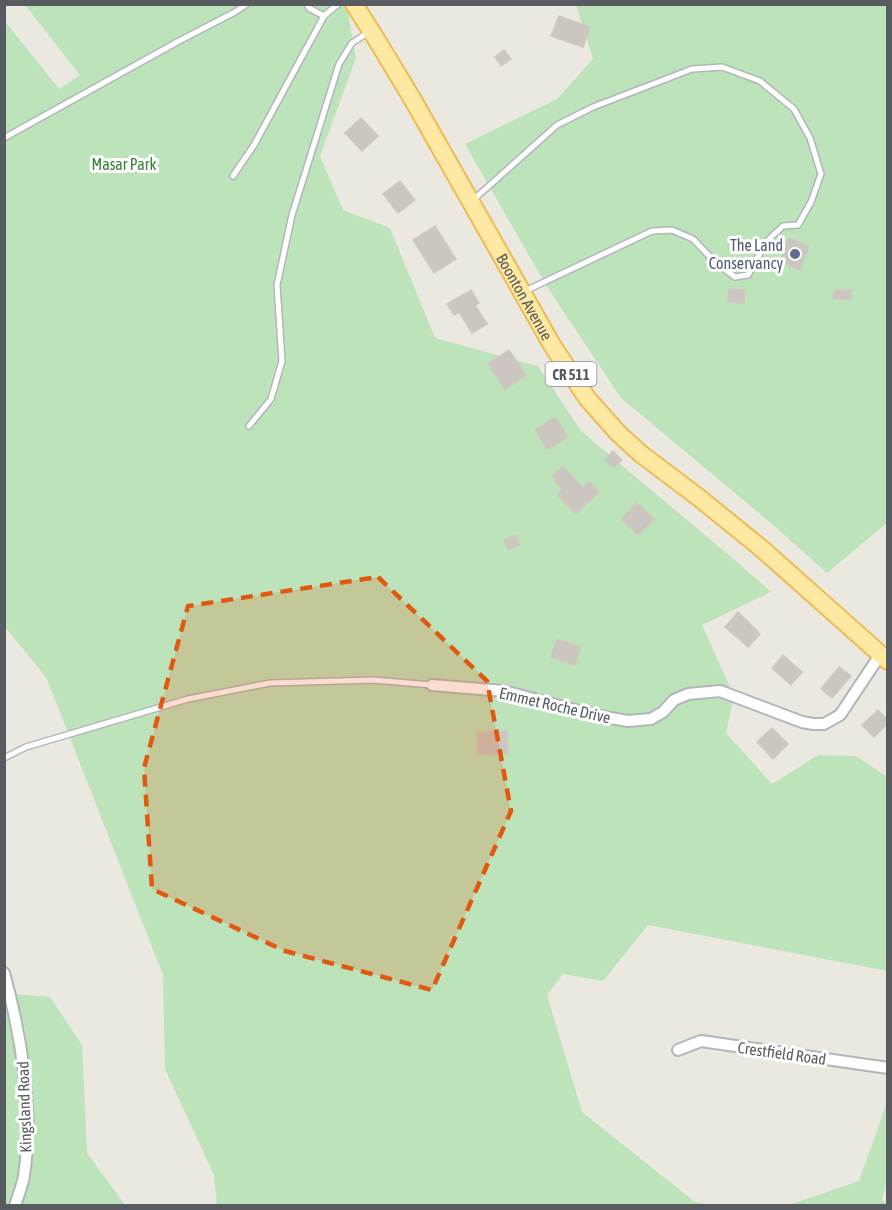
<svg xmlns="http://www.w3.org/2000/svg" width="892" height="1210" font-family="'Asap Condensed',sans-serif">
  <style>
    .green { fill: #bde3bb }
    .building { fill: #cbc6c0; stroke: #d0c9be; stroke-width: 1.5 }
    .lines { fill: none; stroke-linecap: round; stroke-linejoin: round }
    .lane-casing { stroke: #b2b6ba; stroke-width: 8 }
    .street-casing { stroke: #b2b6ba; stroke-width: 14 }
    .primary-casing { stroke: #efba54; stroke-width: 20 }
    .lane { stroke: #fff; stroke-width: 5 }
    .street { stroke: #fff; stroke-width: 10 }
    .primary { stroke: #fee9a2; stroke-width: 16 }
    .marked { fill: #e15910; fill-opacity: 0.2; stroke: #e15910; stroke-width: 4.5; stroke-dasharray: 12 8; stroke-linejoin: round }
    .service-dot { fill: #5c6f8a; stroke: #fff; stroke-width: 2 }
    .labels { text-anchor: middle; dominant-baseline: central; stroke-width: 6; stroke-linejoin: round; paint-order: stroke }
    .shield { fill: #fff; stroke: #8a8d90; stroke-width: 1.5 }
    .shield-label { font-size: 15px; font-weight: bold; fill: #585c60 }
    .park-label { font-size: 16px; fill: #368235; stroke: #fff }
    .service-label { font-size: 16px; fill: #4e5e75; stroke: #fff; text-anchor: end }
    .street-label { font-size: 16px; fill: #585c60; stroke: #fff }
  </style>
  <rect width="100%" height="100%" fill="#ebe8df"/>
  <g class="green">
    <path d="M25,5h319l3,3 9,50 -36,98 23,54 47,18 45,110 103,28 43,65 156,131 34,30 -69,33 32,71 -8,37 46,51 46,-29 38,1 31,21v194l-239,-46 -45,56 -40,-7 -16,21 35,117 113,90 17,3h-495l-3,-30 -49,-106 -2,-94 -117,-298 -41,-50 -1,-607 55,69 21,-14z"/>
    <path d="M576,5h311v518l-60,50 -56,-50 -151,-126 -74,-112 -81,-141 92,-45 36,-40z"/>
    <path d="M5,993l45,4 32,48 5,108 38,52 -120,1z"/>
    <path d="M887,1102l1,74 -6,23 5,6h-98l70,-24z"/>
  </g>
  <g class="building">
    <path d="M559,16l31,11 -7,20 -32,-11z"/>
    <path d="M504,50l7,9 -10,7 -6,-9z"/>
    <path d="M361,118l17,18 -16,15 -17,-18z"/>
    <path d="M400,181l15,19 -17,13 -15,-19z"/>
    <path d="M435,226l21,33 -22,14 -21,-33z"/>
    <path d="M789,238l20,8 -9,24 -20,-8z"/>
    <path d="M729,289l16,1 -1,13 -16,-1z"/>
    <path d="M471,290l8,13 -4,2 12,19 -15,9 -13,-21 -5,3 -7,-11z"/>
    <rect x="834" y="290" width="17" height="9"/>
    <path d="M509,350l17,25 -21,15 -17,-26z"/>
    <path d="M555,417l13,20 -20,13 -13,-20z"/>
    <path d="M613,451l9,9 -8,8 -9,-9z"/>
    <path d="M563,466l20,21 6,-6 10,11 -23,22 -19,-19 6,-6 -11,-12z"/>
    <path d="M637,503l17,16 -16,16 -17,-16z"/>
    <path d="M516,535l4,10 -12,5 -4,-10z"/>
    <path d="M738,612l22,22 -12,13 -23,-20z"/>
    <path d="M557,639l24,8 -6,18 -24,-8z"/>
    <path d="M783,655l19,17 -11,13 -19,-17z"/>
    <path d="M839,667l12,9 -19,22 -11,-9z"/>
    <path d="M878,710l10,10v3l-14,14 -12,-12z"/>
    <path d="M772,728l16,16 -15,15 -16,-17z"/>
    <path d="M507,731l1,23 -30,1 -1,-23z"/>
  </g>
  <g class="lines">
    <defs>
      <g id="lane">
        <path d="M307,4l2,4 15,8 14,-12"/>
        <path d="M4,138l175,-97 56,-29 12,-8"/>
        <path d="M233,176l21,-31 70,-129"/>
        <path d="M472,201l85,-76 36,-18 99,-38 30,-2 38,14 34,28 16,29 11,36 -10,28 -13,23 -15,1 -17,16 -18,33 -13,2 -20,-15 -22,-23 -21,-9 -20,1 -127,60"/>
        <path d="M249,426l22,-27 11,-38 -5,-76 15,-70 47,-151 13,-21 17,-11"/>
        <path d="M4,758l22,-11 162,-48 82,-16 103,-3 59,5"/>
      </g>
      <g id="street">
        <path d="M432,685l72,6 89,24 35,6 23,-2 12,-7 11,-12 14,-6 32,-3 82,31 11,2h11l16,-9 40,-60"/>
        <path d="M4,973c17,61 30,138 20,202 -1,10 -6,20 -9,31"/>
        <path d="M678,1050l23,-9 187,27"/>
      </g>
      <g id="primary">
        <path id="s1" d="M354,4l24,38 35,58 139,245 35,53 31,35 23,21 57,43 63,51 127,113"/>
      </g>
    </defs>
    <use href="#lane" class="lane-casing"/>
    <use href="#street" class="street-casing"/>
    <use href="#primary" class="primary-casing"/>
    <use href="#lane" class="lane"/>
    <use href="#street" class="street"/>
    <use href="#primary" class="primary"/>
  </g>
  <path class="marked" d="M378,577l109,104 24,130 -79,179 -147,-39 -133,-62 -8,-121 44,-162z"/>
  <circle class="service-dot" cx="795" cy="254" r="6"/>
  <g class="labels">
    <rect class="shield" x="545.5" y="362" width="51" height="24" rx="4.5"/>
    <g class="shield-label">
      <text x="571" y="374">CR 511</text>
    </g>
    <g class="park-label">
      <text x="124" y="164">Masar Park</text>
    </g>
    <g class="service-label">
      <text x="783" y="245">The Land<tspan x="783" dy="18">Conservancy</tspan></text>
    </g>
    <g class="street-label">
      <text stroke="none"><textPath href="#s1" startOffset="339">Boonton Avenue</textPath></text>
      <text transform="translate(555 705) rotate(13)">Emmet Roche Drive</text>
      <text transform="translate(782 1053) rotate(8)">Crestfield Road</text>
      <text transform="translate(24 1107) rotate(-92)">Kingsland Road</text>
    </g>
  </g>
  <rect width="892" height="1210" fill="none" stroke="#585c60" stroke-width="12"/>
</svg>
